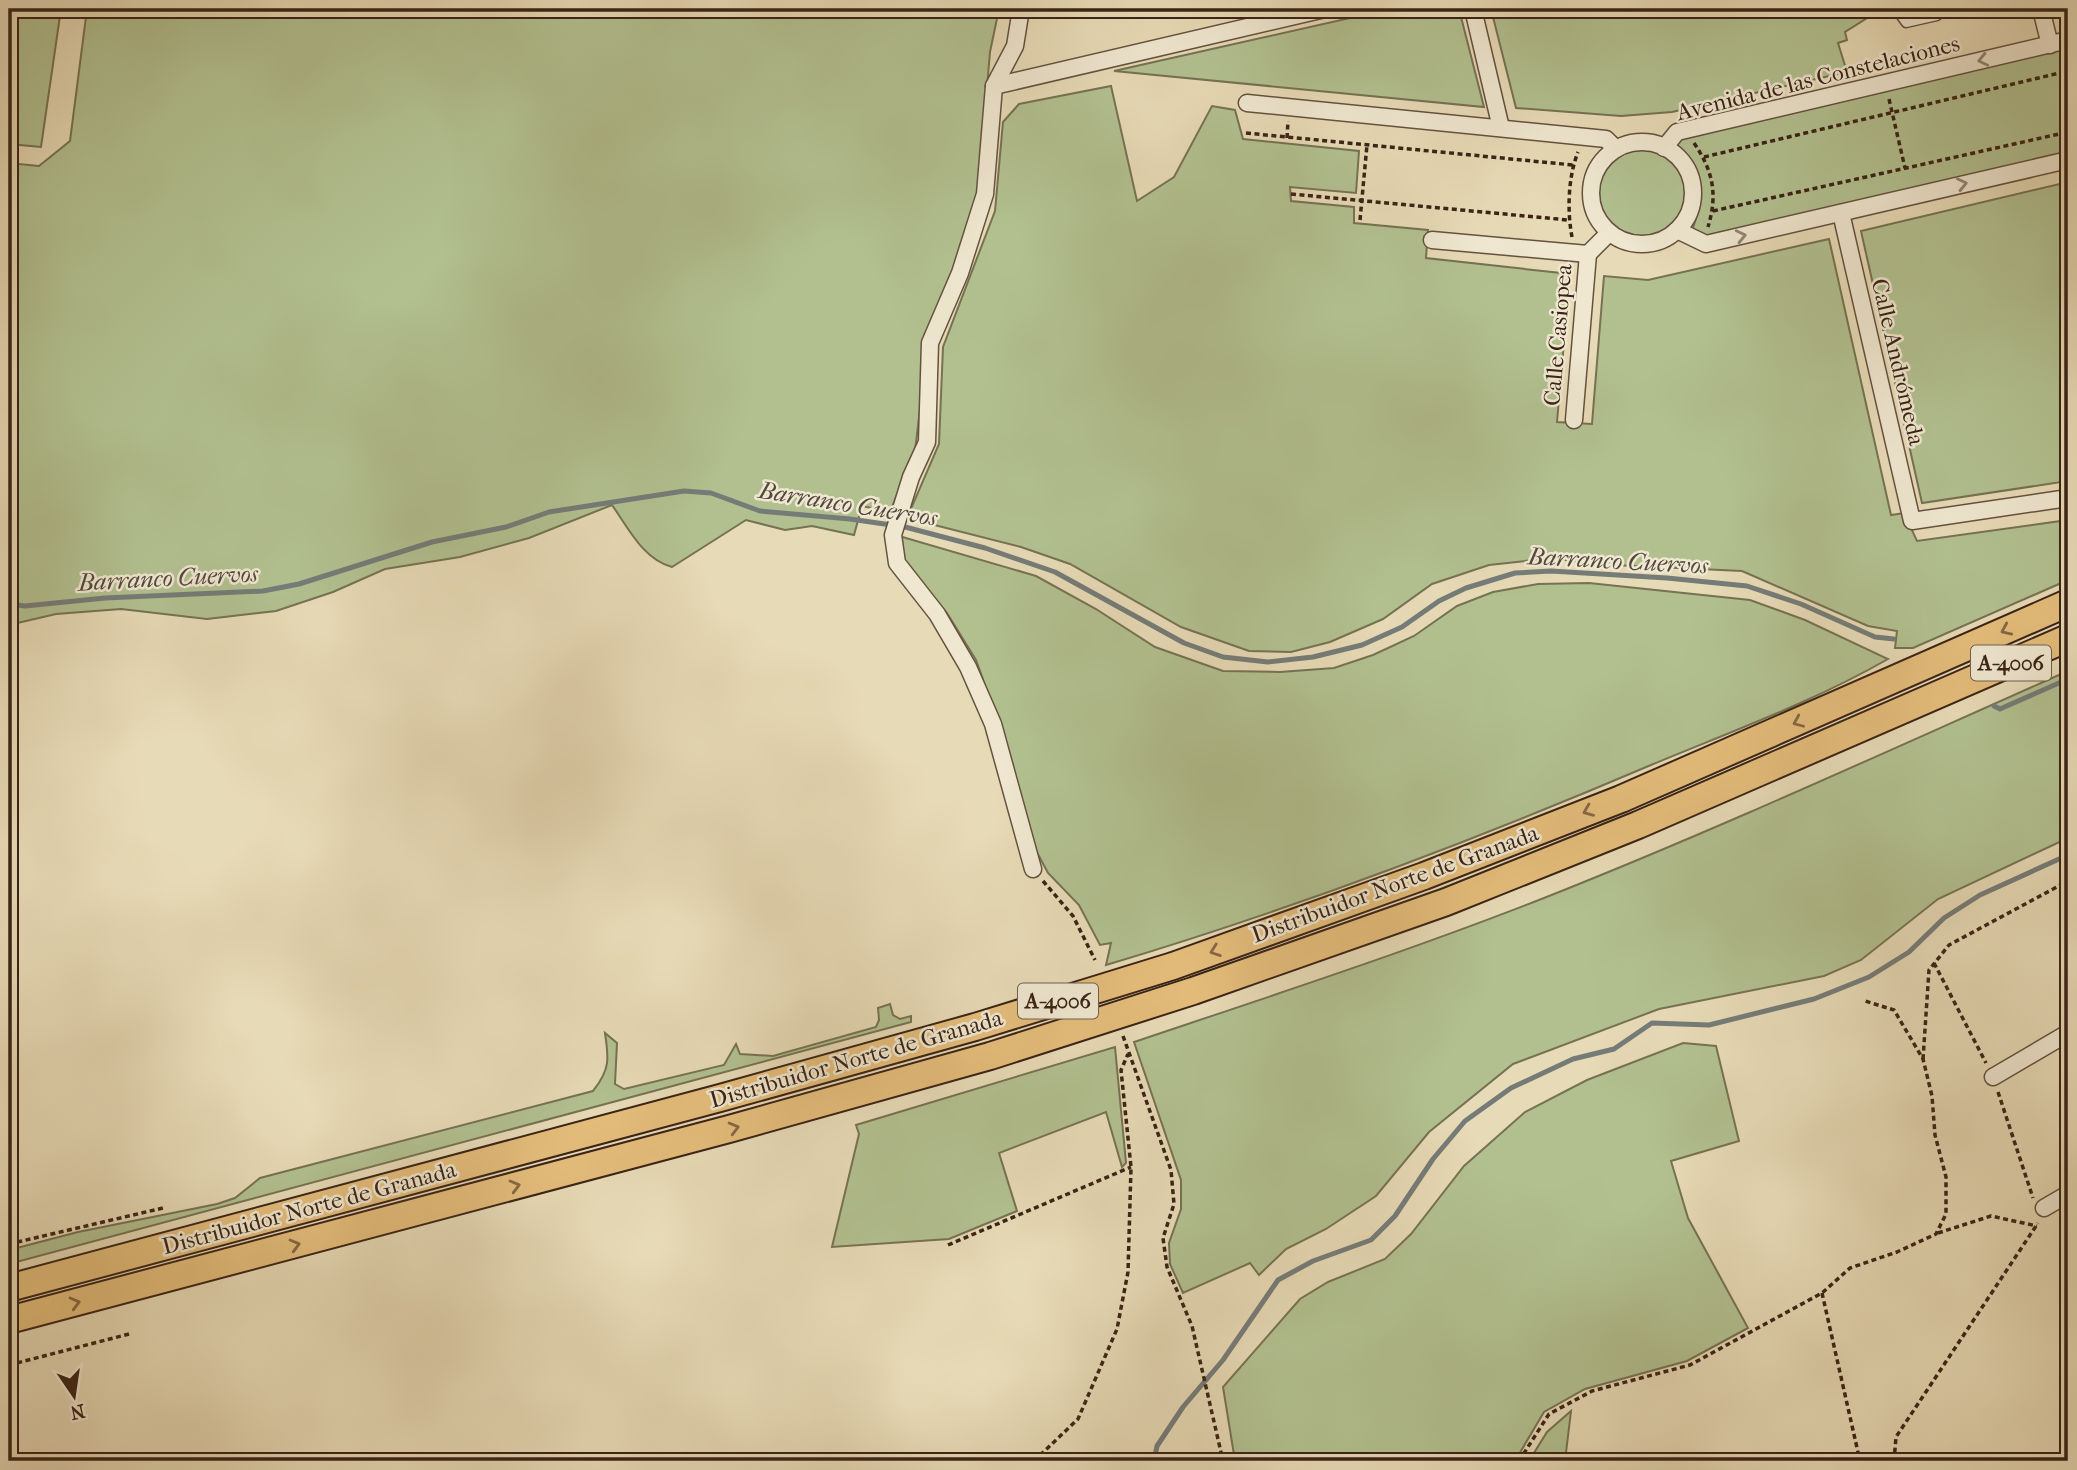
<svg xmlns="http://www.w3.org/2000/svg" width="2077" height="1470" font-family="'IM FELL French Canon',serif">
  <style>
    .green { fill: #b2c090; stroke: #767253; stroke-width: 2 }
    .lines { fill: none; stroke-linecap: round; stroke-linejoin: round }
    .stream { stroke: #757c78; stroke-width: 5 }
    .service-casing { stroke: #65513e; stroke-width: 11 }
    .minor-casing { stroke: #65513e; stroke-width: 19 }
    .primary-casing { stroke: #3a2316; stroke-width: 30 }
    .path { stroke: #3a2316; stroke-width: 3.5; stroke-dasharray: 5 3.5; stroke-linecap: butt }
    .service { stroke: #efe7d0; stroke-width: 8 }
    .minor { stroke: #efe7d0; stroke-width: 16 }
    .primary { stroke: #e4bd7b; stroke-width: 26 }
    .oneway { stroke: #948573 }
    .oneway2 { stroke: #866843 }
    .labels { text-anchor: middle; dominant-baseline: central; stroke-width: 5; stroke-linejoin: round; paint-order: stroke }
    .shield { fill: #efe7d0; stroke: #705e4e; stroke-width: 2 }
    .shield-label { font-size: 21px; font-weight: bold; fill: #3a2316 }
    .street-label { font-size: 23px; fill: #3a2316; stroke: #efe7d0 }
    .water-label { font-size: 24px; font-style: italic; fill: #52483f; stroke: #efe7d0 }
  </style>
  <rect width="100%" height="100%" fill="#e7dab6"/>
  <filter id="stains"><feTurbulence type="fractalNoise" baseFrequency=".00286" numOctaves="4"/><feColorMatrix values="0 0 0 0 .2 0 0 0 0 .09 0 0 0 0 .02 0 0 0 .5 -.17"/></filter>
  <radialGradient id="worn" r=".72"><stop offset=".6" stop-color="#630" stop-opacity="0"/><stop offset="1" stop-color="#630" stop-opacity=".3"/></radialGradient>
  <g class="green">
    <path d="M9,9h52l-20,138 -32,-3z"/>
    <path d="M87,9h912l-9,43 -13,155 -51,151 -11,93 -25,61 -28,-6 -8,29 -42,-9 -27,4 -39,-10 -74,47c-29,-8 -43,-38 -60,-62l-83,33 -69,19 -75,12 -52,23 -57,19 -69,8 -86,-10 -65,5 -47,11v-462l30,3 31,-25z"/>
    <path d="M1390,9h69l25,98 -370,-36z"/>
    <path d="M1491,9h389v1l-35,22 2,8 -9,3 9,29 -175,40 -51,4 -105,-8z"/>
    <path d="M2068,48v106l-360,85 -16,-8c14,-39 11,-57 -16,-87l9,-9z"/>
    <path d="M1111,86l26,115 37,-24 38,-71 23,4 8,29 116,12 -3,42 -66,-6 1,14 63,6v16l74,7 -2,28 144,16 -13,148 35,2 12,-148 44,4 181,-41 62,276 13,-2 13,28 151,-21v60l-155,68h-18l2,-17 -29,-5 -126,-55 -151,-7 -39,-6 -63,7 -57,19 -49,35 -53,23 -39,10 -42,-1 -68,-24 -111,-63 -49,-17 -114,-29 32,-74 4,-97 52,-136 8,-89 16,-18z"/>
    <circle cx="1642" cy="193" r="43"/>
    <path d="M2068,182v299l-146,22 -61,-272z"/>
    <path d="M899,536l137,40 60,33 59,38 68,24 57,1 54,-4 39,-13 41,-19 43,-30 36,-14 45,-8 51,-1 161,17 55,20 83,39c-75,43 -158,73 -237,106 -178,76 -360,145 -545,200l5,-22 -11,2 -21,-40 -31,-32 -16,-30 -36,-127 -20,-56 -29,-47 -37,-41 -7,-15z"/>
    <path d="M2068,671v167l-130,61 -77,61 -37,16 -165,33 -146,55 -84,68 -53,64 -50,33 -40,20 -27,26 -9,-12 -67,30 -13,-29 -1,-21 12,-34v-29l-47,-138c137,-46 275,-91 410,-144 177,-70 350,-150 524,-227z"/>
    <path d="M890,1004l3,11 7,4 11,-3v6l-902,242v-14l69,-18 139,-28 18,-6 25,-20 333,-87c17,-21 16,-32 12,-58l12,10 -2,41 9,5 100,-24 12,-21 4,10 33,2 103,-29 3,-7 -1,-12z"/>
    <path d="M1683,1043l33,3 23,95 -68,20 17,57 60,110 -61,33 -102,28 -41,23 -29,49h-280l-12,-74 77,-88 28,-17 57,-23 26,-25 53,-68 61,-54 62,-32z"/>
    <path d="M1115,1047l11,116 -4,4 -16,-55 -107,41 18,58 -68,28 -117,8 27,-113 -3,-9z"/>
    <path d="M1571,1411l-6,50h-36l18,-29z"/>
  </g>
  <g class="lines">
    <g class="stream">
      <path d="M9,604l16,2 80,-8 158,-7 36,-7 133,-42 74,-15 43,-15 135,-21 27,2 49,18 90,8 55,8 80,21 70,24 129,71 39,14 45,5 45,-5 49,-12 40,-18 37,-26 27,-13 49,-15 36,-2 116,7 80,8 54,18 74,33 19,2"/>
      <path d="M1994,706l6,3 68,-30"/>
      <path d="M1154,1461l3,-15 26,-39 40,-47 55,-80 35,-19 58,-21 24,-24 38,-57 32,-38 46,-33 62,-29 41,-10 38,-26 57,2 105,-26 55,-22 40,-25 35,-34 36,-23 88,-40"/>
    </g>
    <defs>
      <path id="service" d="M1896,9l10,14 31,-7"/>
      <g id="minor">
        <path d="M1021,9l-6,37 -21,40 -9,108 -25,79 -30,70 -3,99 -16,35 -18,58 4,28 40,51 31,53 25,57 40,145"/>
        <path d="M1473,9l28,119"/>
        <path d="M2041,9l9,36"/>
        <path d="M994,86l331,-77"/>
        <path d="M1247,103l359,36 10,10"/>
        <circle cx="1642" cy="193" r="51"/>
        <path d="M1664,148l13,-16 391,-92"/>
        <path d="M1841,213l71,308 156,-23"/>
        <path d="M1677,230l29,14 362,-84"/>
        <path d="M1432,240l156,14 21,-21"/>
        <path d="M1574,420l14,-166"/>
        <path d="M1993,1077l75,-44"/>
        <path d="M2044,1208l24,-14"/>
      </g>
      <g id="primary">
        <path d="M9,1288l711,-190 255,-71 198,-61 251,-90 197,-77 447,-196"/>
        <path d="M9,1320l720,-191 261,-73 203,-65 253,-89 192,-77 430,-187"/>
      </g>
    </defs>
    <use href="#service" class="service-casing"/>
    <use href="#minor" class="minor-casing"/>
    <use href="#primary" class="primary-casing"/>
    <g class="path">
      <path d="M1949,13l15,-4"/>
      <path d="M1889,99l16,69"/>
      <path d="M1246,133l327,32"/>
      <path d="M1287,138l1,-17"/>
      <path d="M1694,143c19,28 24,51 14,84"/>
      <path d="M1704,157l364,-86"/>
      <path d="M1291,194l277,26"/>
      <path d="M1713,211l355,-79"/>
      <path d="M1360,220l7,-75"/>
      <path d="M1572,237c-5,-26 -4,-60 6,-85"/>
      <path d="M1043,881l30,35 22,44"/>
      <path d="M1934,963l52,100"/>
      <path d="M1123,1036l48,134 3,34 -11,34 4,29 25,59 31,135"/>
      <path d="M1923,1059l6,-89 20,-25 119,-64"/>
      <path d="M1998,1092l35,106"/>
      <path d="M1938,1233l53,-17 46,10"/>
      <path d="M9,1244l154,-36"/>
      <path d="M948,1245l183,-78"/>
      <path d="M1822,1293l38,168"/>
      <path d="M9,1365l120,-31"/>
      <path d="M1034,1461l44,-42 39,-90 11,-57 3,-105 -10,-97 7,-16"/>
      <path d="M1519,1461l30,-47 43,-23 98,-26 132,-72 28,-25 47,-16 39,-18 10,-20v-37l-11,-42 -3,-39 -9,-37 -29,-49 -29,-9"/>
      <path d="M1894,1461l2,-24 142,-214"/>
    </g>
    <use href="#service" class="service"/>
    <use href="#minor" class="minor"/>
    <use href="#primary" class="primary"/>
  </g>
  <defs><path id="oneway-chevron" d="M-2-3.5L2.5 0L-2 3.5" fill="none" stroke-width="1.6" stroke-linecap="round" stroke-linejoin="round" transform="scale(1.75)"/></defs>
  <g class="oneway">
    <use href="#oneway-chevron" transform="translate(1983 60) rotate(167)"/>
    <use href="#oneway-chevron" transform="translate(1962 184) rotate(-13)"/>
    <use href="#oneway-chevron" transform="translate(1741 236) rotate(-13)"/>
  </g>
  <g class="oneway2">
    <use href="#oneway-chevron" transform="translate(2006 630) rotate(156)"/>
    <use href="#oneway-chevron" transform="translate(1798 722) rotate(157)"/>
    <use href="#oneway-chevron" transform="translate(1588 811) rotate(158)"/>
    <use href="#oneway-chevron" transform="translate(1215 951) rotate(160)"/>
    <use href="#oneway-chevron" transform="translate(734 1128) rotate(-15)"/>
    <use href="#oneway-chevron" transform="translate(515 1186) rotate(-15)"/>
    <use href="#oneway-chevron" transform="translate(295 1245) rotate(-15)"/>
    <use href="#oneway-chevron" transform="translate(75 1303) rotate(-15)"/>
  </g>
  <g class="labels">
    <g class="shield">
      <rect x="1971" y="645.5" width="80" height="35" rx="5"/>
      <rect x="1018" y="983.5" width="80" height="35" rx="5"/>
    </g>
    <g class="shield-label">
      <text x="2011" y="663">A-4006</text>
      <text x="1058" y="1001">A-4006</text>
    </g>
    <g class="street-label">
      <text transform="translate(1818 78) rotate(-14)">Avenida de las Constelaciones</text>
      <text transform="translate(1558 335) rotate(-85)">Calle Casiopea</text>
      <text transform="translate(1898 362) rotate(77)">Calle Andrómeda</text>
      <text transform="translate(1395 884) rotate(-20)">Distribuidor Norte de Granada</text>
      <text transform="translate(856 1059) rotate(-16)">Distribuidor Norte de Granada</text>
      <text transform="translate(309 1208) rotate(-15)">Distribuidor Norte de Granada</text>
    </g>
    <g class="water-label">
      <text transform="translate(848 504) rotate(9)">Barranco Cuervos</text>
      <text transform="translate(1618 561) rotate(3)">Barranco Cuervos</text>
      <text transform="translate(168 578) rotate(-3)">Barranco Cuervos</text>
    </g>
  </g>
  <rect width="2077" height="1470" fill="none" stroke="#e7dab6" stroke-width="35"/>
  <rect x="10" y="10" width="2056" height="1449" fill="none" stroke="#3a2316" stroke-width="3.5"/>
  <rect x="18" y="18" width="2042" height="1435" fill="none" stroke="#3a2316" stroke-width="2"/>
  <g transform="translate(74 1396) rotate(167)" stroke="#efe7d0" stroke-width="5" paint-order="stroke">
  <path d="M0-5L12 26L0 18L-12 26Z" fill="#3a2316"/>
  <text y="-10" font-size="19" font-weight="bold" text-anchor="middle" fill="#3a2316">N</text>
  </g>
  <rect width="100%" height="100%" filter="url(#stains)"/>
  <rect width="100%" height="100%" fill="url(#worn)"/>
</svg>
